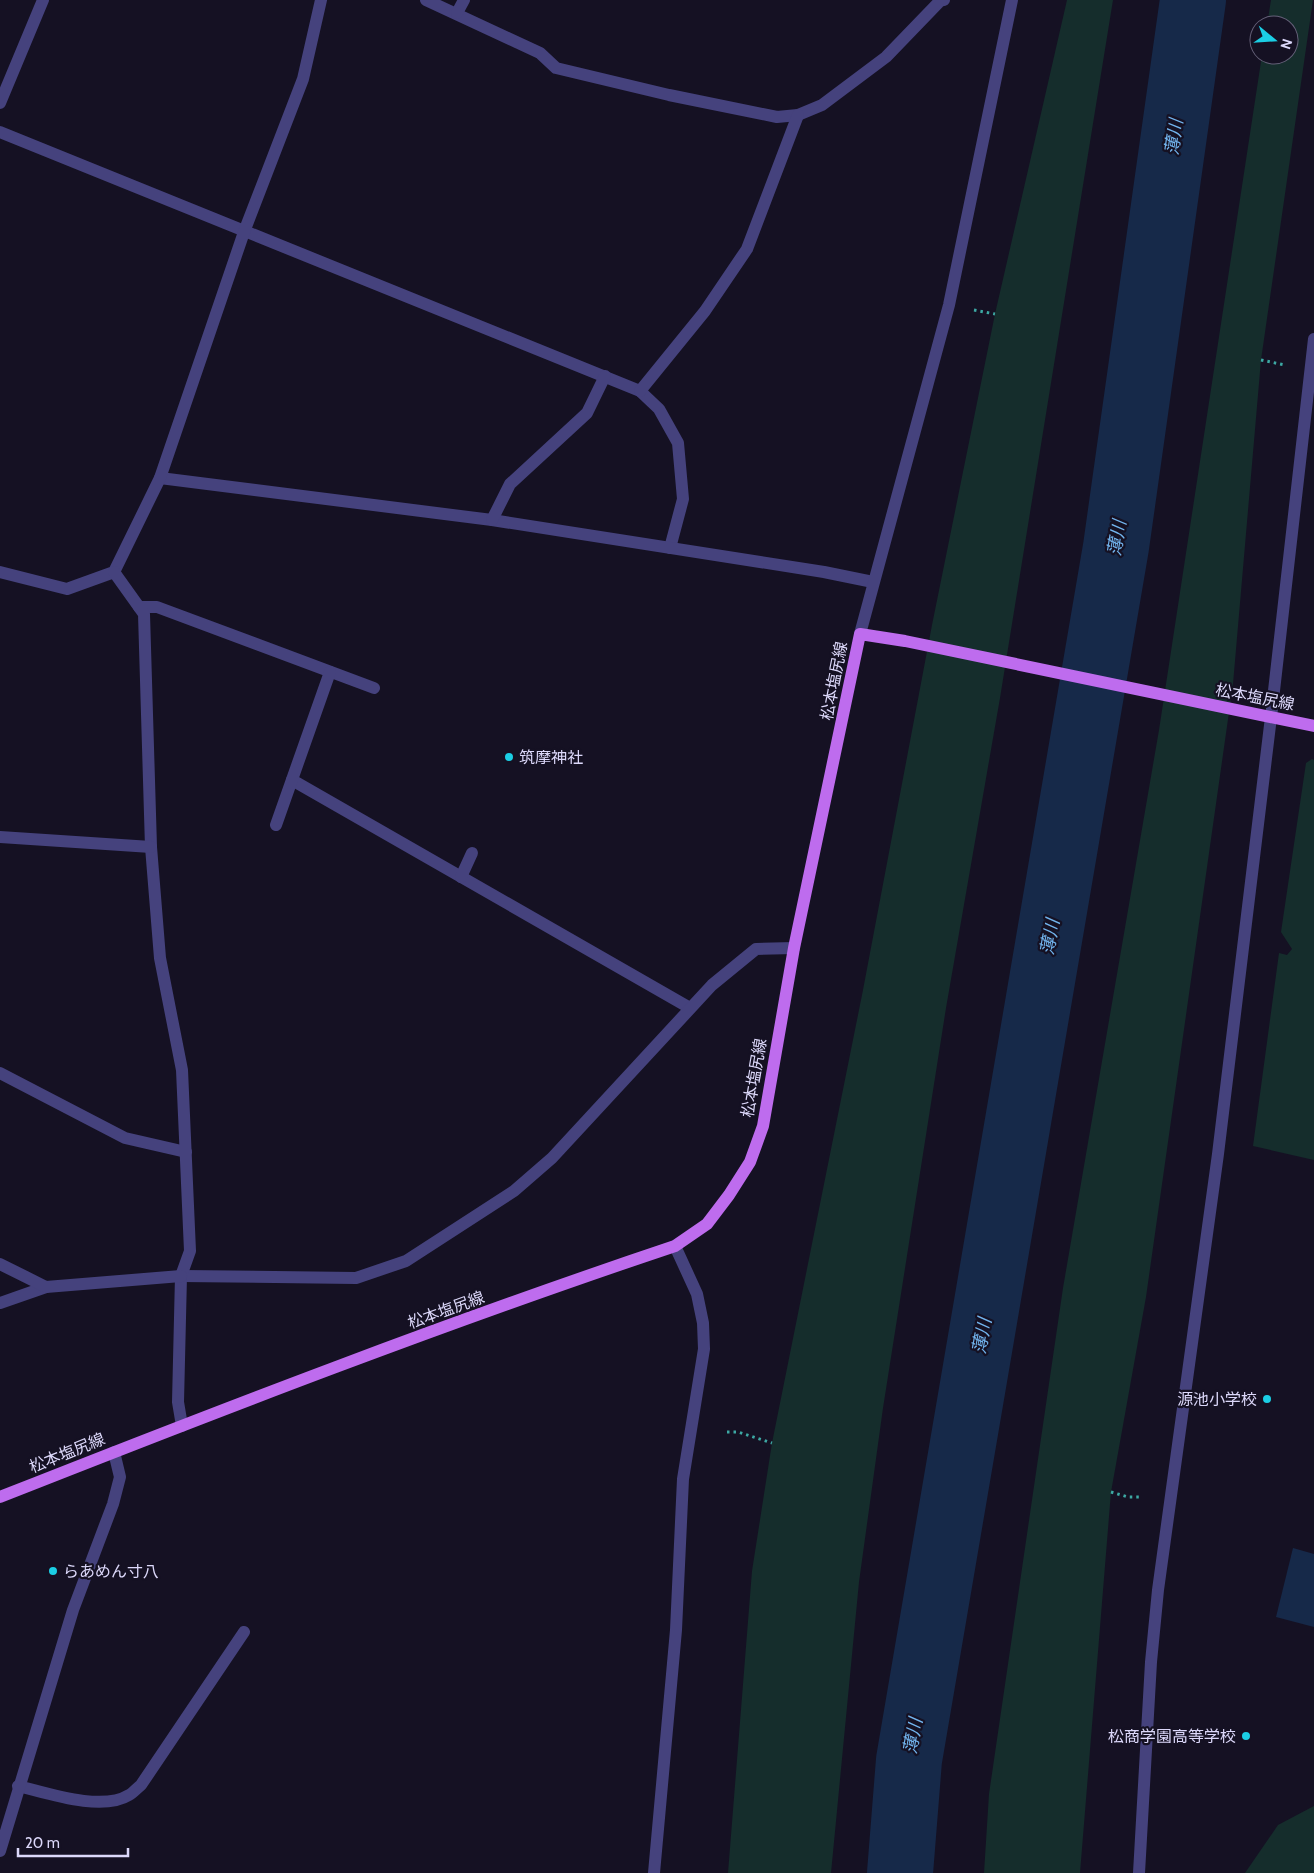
<svg xmlns="http://www.w3.org/2000/svg" width="1314" height="1873" font-family="Cabin,'Noto Sans JP',sans-serif">
  <style>
    .green { fill: #152d2c }
    .water { fill: #162949 }
    .lines { fill: none; stroke-linecap: round; stroke-linejoin: round }
    .river { stroke: #162949; stroke-width: 66 }
    .path { stroke: #3da9a4; stroke-width: 3; stroke-dasharray: 2.5 4; stroke-linecap: butt }
    .service { stroke: #45427d; stroke-width: 12 }
    .minor { stroke: #45427d; stroke-width: 12 }
    .tertiary { stroke: #45427d; stroke-width: 12 }
    .primary { stroke: #be6cee; stroke-width: 12 }
    .poi-dot { fill: #1bcee4; stroke: #151123; stroke-width: 2 }
    .labels { text-anchor: middle; dominant-baseline: central; stroke-width: 4.5; stroke-linejoin: round; paint-order: stroke }
    .street-label { font-size: 16px; fill: #dcd8fa; stroke: #151123 }
    .poi-label { font-size: 16px; fill: #dcd8fa; stroke: #151123; text-anchor: start }
    .water-label { font-size: 18px; font-style: italic; fill: #72b4ee; stroke: #151123 }
  </style>
  <rect width="100%" height="100%" fill="#151123"/>
  <g class="green">
    <path d="M1067,0h46l-113,698 -54,310 -63,400 -24,174 -28,291h-103l24,-302 20,-128 91,-453 69,-365 63,-311z"/>
    <path d="M1271,0h42l-52,360 -28,324 -87,613 -35,195 -31,381h-96l5,-79 74,-506 96,-558 103,-675h27v-30h-22z"/>
    <path d="M1312,759l2,1v400l-61,-14 26,-193 8,2 5,-6 -11,-17 25,-169z"/>
    <path d="M1314,1806v67h-69l33,-48z"/>
  </g>
  <path class="water" d="M1293,1548l21,6v73l-38,-10z"/>
  <g class="lines">
    <path class="river" d="M900,1873l9,-113 207,-1213 77,-547"/>
    <g class="path">
      <path d="M974,310l21,4"/>
      <path d="M1261,360l24,5"/>
      <path d="M727,1432h11l34,11"/>
      <path d="M1111,1492l17,5h11"/>
    </g>
    <g class="service">
      <path d="M139,607h18l217,81"/>
      <path d="M292,780l398,228"/>
      <path d="M276,825l54,-153"/>
      <path d="M461,877l11,-24"/>
      <path d="M0,1073l125,65 61,14"/>
      <path d="M181,1276l175,2 50,-17 108,-70 38,-33 160,-173 44,-36 38,-1"/>
      <path d="M0,1303l46,-16"/>
      <path d="M18,1786c29,7 84,26 111,9 4,-2 8,-7 12,-10l103,-153"/>
    </g>
    <g class="minor">
      <path d="M426,0l114,53 16,15 113,27 108,22 21,-2 24,-10 64,-48 54,-56 4,-1"/>
      <path d="M457,13l7,-13"/>
      <path d="M0,103l43,-103"/>
      <path d="M0,132l640,259 19,18 19,34 5,56 -13,49"/>
      <path d="M640,391l65,-80 42,-62 51,-134"/>
      <path d="M160,478l332,42 332,52 49,10"/>
      <path d="M492,520l18,-36 77,-71 18,-37"/>
      <path d="M0,572l67,17 47,-17 46,-94 84,-246 59,-153 18,-79"/>
      <path d="M114,572l30,42 7,233 9,111 22,112 8,181 -9,25 -3,126 4,24"/>
      <path d="M860,634l89,-329 63,-305"/>
      <path d="M0,837l151,10"/>
      <path d="M0,1264l46,23 135,-11"/>
      <path d="M0,1851l73,-241 40,-106 7,-27 -6,-25"/>
      <path d="M1139,1873l12,-211 7,-72 60,-436 53,-437"/>
    </g>
    <g class="tertiary">
      <path d="M1271,717l43,-378"/>
      <path d="M654,1873l22,-243 7,-151 21,-130 -1,-26 -6,-29 -22,-48"/>
    </g>
    <path class="primary" d="M0,1497c223,-88 448,-175 675,-251l32,-22 22,-29 21,-33 13,-36 31,-178 66,-314 45,7 409,85"/>
  </g>
  <g class="poi-dot">
    <circle cx="509" cy="757" r="5"/>
    <circle cx="1267" cy="1399" r="5"/>
    <circle cx="53" cy="1571" r="5"/>
    <circle cx="1246" cy="1736" r="5"/>
  </g>
  <g class="labels">
    <g class="street-label">
      <text transform="translate(834 681) rotate(-79)">松本塩尻線</text>
      <text transform="translate(1255 697) rotate(11)">松本塩尻線</text>
      <text transform="translate(754 1078) rotate(-80)">松本塩尻線</text>
      <text transform="translate(446 1310) rotate(-20)">松本塩尻線</text>
      <text transform="translate(67 1453) rotate(-22)">松本塩尻線</text>
    </g>
    <g class="poi-label">
      <text x="519" y="757">筑摩神社</text>
      <text x="1257" y="1399" text-anchor="end">源池小学校</text>
      <text x="63" y="1571">らあめん寸八</text>
      <text x="1236" y="1736" text-anchor="end">松商学園高等学校</text>
    </g>
    <g class="water-label">
      <text transform="translate(1174 137) rotate(-82)">薄川</text>
      <text transform="translate(1117 538) rotate(-81)">薄川</text>
      <text transform="translate(1050 937) rotate(-80)">薄川</text>
      <text transform="translate(982 1336) rotate(-80)">薄川</text>
      <text transform="translate(913 1736) rotate(-80)">薄川</text>
    </g>
  </g>
  <g transform="translate(1274 40) rotate(108)"><circle r="24" fill="#151123" stroke="#656179"/>
  <path d="M0-4L9 19L0 12L-9 19Z" fill="#1bcee4"/>
  <text y="-8" font-size="14" font-weight="bold" text-anchor="middle" fill="#dcd8fa">N</text>
  </g>
  <path d="M18 1848v8h110v-8" fill="none" stroke="#dcd8fa" stroke-width="2.5"/>
  <text x="25" y="1848" font-size="15" fill="#dcd8fa" stroke="#151123" stroke-width="4" paint-order="stroke">20 m</text>
</svg>
